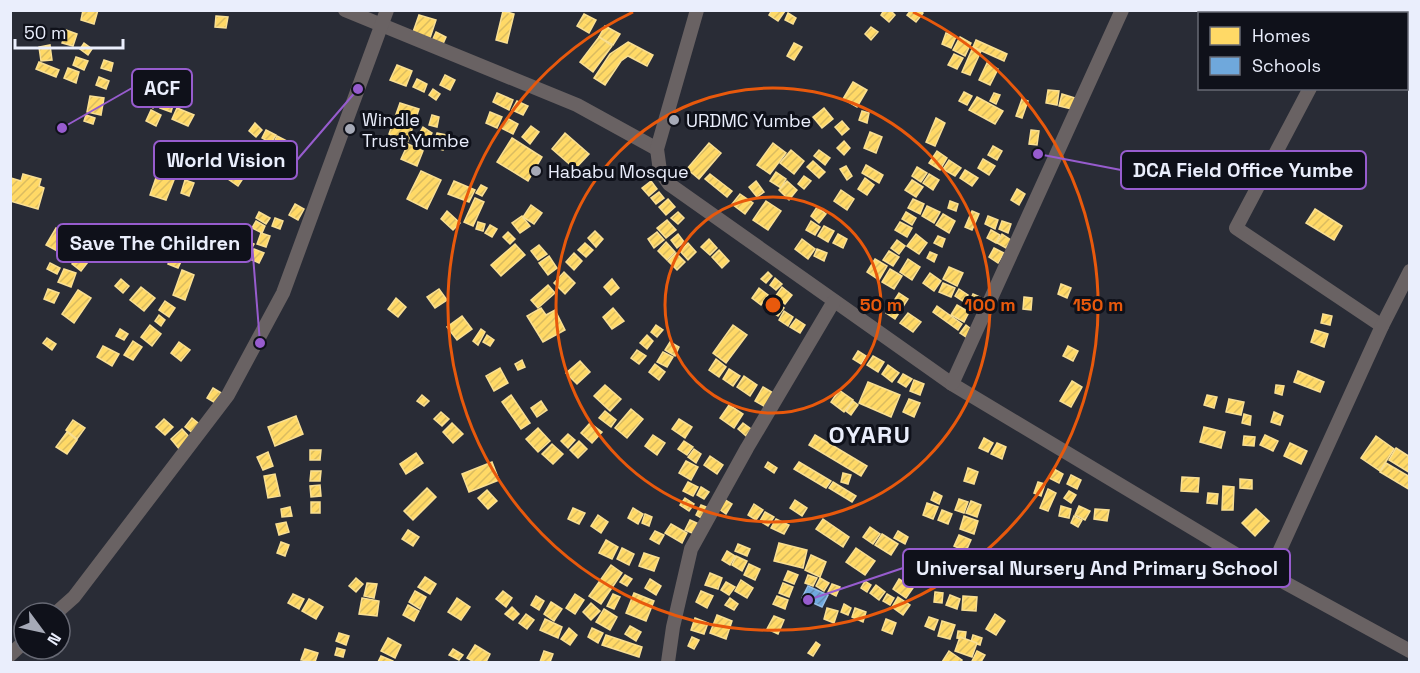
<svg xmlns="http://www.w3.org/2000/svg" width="1420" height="673" font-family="'Space Grotesk',sans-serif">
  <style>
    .homes { fill: url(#homes-hatch); stroke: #f9df93; stroke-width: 1.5 }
    .schools { fill: url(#schools-hatch); stroke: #94bde6; stroke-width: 1.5 }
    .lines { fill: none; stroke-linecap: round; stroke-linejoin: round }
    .minor { stroke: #696263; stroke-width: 14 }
    .ring { fill: none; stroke: #e8590c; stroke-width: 3 }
    .poi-dot { fill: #a6aab7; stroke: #0f111a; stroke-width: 2 }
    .labels { text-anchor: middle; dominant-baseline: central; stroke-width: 6; stroke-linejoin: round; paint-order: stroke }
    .poi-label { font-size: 18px; fill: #eaeefc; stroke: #0f111a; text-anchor: start }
    .district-label { font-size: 24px; font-weight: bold; letter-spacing: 1.5px; fill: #eaeefc; stroke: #0f111a }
    .centre { fill: #e8590c; stroke: #0f111a; stroke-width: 3 }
    .ring-label { font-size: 18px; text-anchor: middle; font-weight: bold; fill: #e8590c; stroke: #0f111a; stroke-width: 6; stroke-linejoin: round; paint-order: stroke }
    .leader { fill: none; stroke: #975cce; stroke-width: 2 }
    .callout-dot { fill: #975cce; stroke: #0f111a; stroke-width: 2 }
    .callout { fill: #0f111a; stroke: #975cce; stroke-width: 2 }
    .callout-label { font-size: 20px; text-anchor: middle; font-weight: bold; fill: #eaeefc }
  </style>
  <defs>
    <pattern id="homes-hatch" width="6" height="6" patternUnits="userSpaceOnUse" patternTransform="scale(1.5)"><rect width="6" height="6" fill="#ffd966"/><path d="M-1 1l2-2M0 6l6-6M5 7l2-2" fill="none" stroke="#dabc61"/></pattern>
    <pattern id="schools-hatch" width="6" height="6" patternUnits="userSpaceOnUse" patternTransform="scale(1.5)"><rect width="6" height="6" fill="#6fa8dc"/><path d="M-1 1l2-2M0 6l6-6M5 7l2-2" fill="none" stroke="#638bb1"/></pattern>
  </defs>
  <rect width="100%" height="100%" fill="#292c36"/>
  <g class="homes">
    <path d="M83,10h15l-4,14 -13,-4z"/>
    <path d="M772,10h12l1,1 -7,10 -9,-6z"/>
    <path d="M884,10h6l5,5 -6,7 -8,-7z"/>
    <path d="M911,10h9l3,3 -7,9 -9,-7z"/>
    <path d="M503,11l11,3 -7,29 -11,-3z"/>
    <path d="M788,13l8,5 -3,6 -8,-4z"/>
    <path d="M584,14l12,6 -7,13 -12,-7z"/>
    <path d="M419,15l17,5 -6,18 -17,-6z"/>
    <path d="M216,16l12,1 -2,11 -11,-1z"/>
    <path d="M605,26l15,8 -7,11 -14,-8z"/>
    <path d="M871,27l7,5 -7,8 -6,-6z"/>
    <path d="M66,30l11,4 -4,12 -11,-3z"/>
    <path d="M436,32l10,5 -4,9 -10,-5z"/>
    <path d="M946,33l10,4 -5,11 -9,-4z"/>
    <path d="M599,37l13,9 -19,26 -13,-10z"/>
    <path d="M960,37l11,6 -6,13 -12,-6z"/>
    <path d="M976,40l31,14 -3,7 -31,-14z"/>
    <path d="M628,42l25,13 -6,11 -19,-10 -7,5 -16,24 -11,-7 16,-24z"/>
    <path d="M84,43l8,6 -4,6 -8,-6z"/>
    <path d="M794,43l8,4 -8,13 -7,-4z"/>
    <path d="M50,45l2,15 -11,1 -2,-14z"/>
    <path d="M973,47l8,4 -11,24 -8,-3z"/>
    <path d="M954,54l9,4 -6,11 -9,-4z"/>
    <path d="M76,57l12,4 -4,9 -11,-5z"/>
    <path d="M104,60l9,3 -2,8 -10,-3z"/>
    <path d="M39,62l20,8 -3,7 -20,-8z"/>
    <path d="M987,63l11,6 -8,16 -11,-5z"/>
    <path d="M397,65l15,6 -6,15 -16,-6z"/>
    <path d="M68,68l11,4 -3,11 -12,-5z"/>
    <path d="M445,75l10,5 -5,10 -10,-5z"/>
    <path d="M99,77l10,4 -3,8 -10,-4z"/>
    <path d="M417,79l10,5 -3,8 -11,-5z"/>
    <path d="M853,82l14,8 -10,17 -14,-8z"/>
    <path d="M433,89l7,5 -4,6 -7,-5z"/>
    <path d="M1048,90l11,1 -2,14 -11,-2z"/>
    <path d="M964,92l8,4 -5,9 -8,-4z"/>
    <path d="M497,93l16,7 -4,10 -16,-8z"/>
    <path d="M994,93l6,2 -4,9 -6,-3z"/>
    <path d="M154,94l6,4 -7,10 -5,-4z"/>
    <path d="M1062,94l13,4 -3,11 -13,-3z"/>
    <path d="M90,96l14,2 -3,17 -14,-3z"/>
    <path d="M977,97l26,14 -8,13 -26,-14z"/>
    <path d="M164,99l10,3 -3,10 -11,-4z"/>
    <path d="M1022,99l6,2 -6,17 -6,-2z"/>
    <path d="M517,101l11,5 -5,9 -11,-5z"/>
    <path d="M400,103l19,6 -11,32 -19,-7z"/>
    <path d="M177,108l17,7 -6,11 -16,-7z"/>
    <path d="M824,108l9,11 -11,9 -9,-11z"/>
    <path d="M151,110l10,5 -5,11 -10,-5z"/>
    <path d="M862,111l7,2 -2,10 -8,-3z"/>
    <path d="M490,112l12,5 -5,11 -11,-5z"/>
    <path d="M86,115l9,3 -2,6 -9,-3z"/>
    <path d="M432,115l7,2 -2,10 -8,-2z"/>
    <path d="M507,118l11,6 -5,10 -12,-6z"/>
    <path d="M936,118l9,5 -10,23 -9,-4z"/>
    <path d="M842,121l7,8 -7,6 -7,-8z"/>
    <path d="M255,123l7,7 -6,7 -7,-6z"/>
    <path d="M531,126l8,6 -9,12 -8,-7z"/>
    <path d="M423,127l9,6 -4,7 -9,-6z"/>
    <path d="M266,130l10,5 -5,8 -9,-5z"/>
    <path d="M1031,130l8,1 -2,14 -8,-1z"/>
    <path d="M870,132l12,5 -6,16 -12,-5z"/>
    <path d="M437,133l10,2 -4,15 -10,-3z"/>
    <path d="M565,133l24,21 -14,15 -23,-20z"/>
    <path d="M277,136l12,6 -5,9 -12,-5z"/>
    <path d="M512,138l30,19 -14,24 -31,-19z"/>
    <path d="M844,141l6,7 -6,7 -7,-7z"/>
    <path d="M709,143l12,10 -22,26 -12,-10z"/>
    <path d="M773,143l13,10 -16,21 -13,-9z"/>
    <path d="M408,144l15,7 -6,15 -16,-7z"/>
    <path d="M993,146l9,5 -5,9 -9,-5z"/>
    <path d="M791,150l13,11 -10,13 -14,-11z"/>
    <path d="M819,150l11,8 -5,7 -11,-9z"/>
    <path d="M937,151l10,7 -7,12 -11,-7z"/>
    <path d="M983,159l12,7 -6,9 -11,-7z"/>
    <path d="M949,160l12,8 -6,8 -12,-7z"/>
    <path d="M813,161l12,11 -6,6 -12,-11z"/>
    <path d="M866,165l17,10 -4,8 -17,-10z"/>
    <path d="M846,166l6,10 -5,4 -7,-11z"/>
    <path d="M917,167l10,6 -6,9 -9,-6z"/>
    <path d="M159,169l17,6 -10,25 -16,-5z"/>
    <path d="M234,170l10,7 -6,9 -10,-7z"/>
    <path d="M965,170l13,8 -6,8 -12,-8z"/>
    <path d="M421,171l20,9 -14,29 -20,-10z"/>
    <path d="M776,172l10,7 -5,9 -11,-7z"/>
    <path d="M23,174l18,5 -2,7 5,2 -6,21 -28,-8 1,-23 10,3z"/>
    <path d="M710,174l22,17 -5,6 -22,-18z"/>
    <path d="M929,174l10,6 -6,10 -10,-7z"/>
    <path d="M804,176l7,5 -7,8 -6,-5z"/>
    <path d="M865,178l9,7 -7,10 -9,-6z"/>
    <path d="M185,180l9,3 -5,13 -8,-3z"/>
    <path d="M912,180l11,7 -7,10 -11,-7z"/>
    <path d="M454,181l21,9 -6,12 -21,-8z"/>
    <path d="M651,181l6,8 -8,7 -7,-8z"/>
    <path d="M756,181l8,11 -7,5 -8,-10z"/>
    <path d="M787,181l10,9 -8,10 -10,-10z"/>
    <path d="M481,185l6,3 -5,8 -6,-3z"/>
    <path d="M1017,189l8,5 -6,11 -8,-5z"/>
    <path d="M841,190l13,9 -7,11 -13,-9z"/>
    <path d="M659,192l5,6 -8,6 -5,-6z"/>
    <path d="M740,194l13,9 -8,11 -13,-10z"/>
    <path d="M475,198l9,4 -11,24 -9,-4z"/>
    <path d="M668,199l7,8 -9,8 -7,-8z"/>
    <path d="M913,199l11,5 -4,10 -12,-6z"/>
    <path d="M766,201l15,10 -13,19 -15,-10z"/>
    <path d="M950,201l8,3 -2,7 -8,-3z"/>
    <path d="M295,204l9,5 -6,11 -9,-5z"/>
    <path d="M531,205l11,8 -8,11 -11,-7z"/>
    <path d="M927,206l13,6 -6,11 -12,-7z"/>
    <path d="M817,207l9,7 -7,9 -8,-7z"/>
    <path d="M1315,209l27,17 -8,14 -28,-17z"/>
    <path d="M447,211l13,12 -7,7 -12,-11z"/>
    <path d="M972,211l7,3 -7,16 -7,-3z"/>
    <path d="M259,212l11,6 -4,6 -10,-6z"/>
    <path d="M678,212l6,6 -6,6 -7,-6z"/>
    <path d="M906,212l10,6 -4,7 -10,-6z"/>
    <path d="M943,214l12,7 -6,12 -13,-8z"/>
    <path d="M522,216l8,10 -10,7 -8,-10z"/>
    <path d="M988,216l10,4 -3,9 -10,-5z"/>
    <path d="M275,218l8,3 -3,8 -8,-3z"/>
    <path d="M667,220l9,10 -10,8 -9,-10z"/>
    <path d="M256,221l9,5 -3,7 -10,-5z"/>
    <path d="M811,221l9,6 -5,8 -9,-5z"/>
    <path d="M1002,221l9,3 -3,9 -9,-4z"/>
    <path d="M478,222l7,2 -2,7 -7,-2z"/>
    <path d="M900,222l12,6 -5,9 -12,-7z"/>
    <path d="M490,225l7,4 -5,8 -7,-4z"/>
    <path d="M824,226l10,5 -6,11 -10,-6z"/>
    <path d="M56,228l14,8 -9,17 -15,-8z"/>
    <path d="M991,230l9,5 -4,8 -9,-5z"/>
    <path d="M595,231l8,8 -7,8 -8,-9z"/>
    <path d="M508,232l7,7 -5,5 -7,-7z"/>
    <path d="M657,232l7,8 -10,8 -6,-9z"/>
    <path d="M261,233l9,3 -4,11 -9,-3z"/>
    <path d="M678,234l6,8 -7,6 -6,-8z"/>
    <path d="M838,234l9,5 -4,9 -10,-5z"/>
    <path d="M916,234l11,9 -8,11 -12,-8z"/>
    <path d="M1002,234l9,6 -5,8 -9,-5z"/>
    <path d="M938,236l7,3 -3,8 -8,-4z"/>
    <path d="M709,239l8,9 -7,7 -9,-8z"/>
    <path d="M802,239l13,10 -7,10 -13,-10z"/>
    <path d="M246,240l8,4 -4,7 -7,-4z"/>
    <path d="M897,240l8,6 -6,8 -8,-6z"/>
    <path d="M666,242l9,10 -8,8 -9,-9z"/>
    <path d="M585,243l8,7 -7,7 -8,-7z"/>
    <path d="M688,243l8,9 -8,8 -8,-9z"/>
    <path d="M515,244l10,11 -24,21 -10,-11z"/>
    <path d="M539,245l8,9 -9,6 -7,-9z"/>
    <path d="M994,248l10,5 -6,10 -9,-6z"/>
    <path d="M254,249l10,4 -5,10 -9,-4z"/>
    <path d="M817,249l10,4 -3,8 -10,-5z"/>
    <path d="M719,250l10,11 -7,7 -10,-11z"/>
    <path d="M83,251l8,7 -10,13 -9,-7z"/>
    <path d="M889,251l10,6 -6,9 -10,-6z"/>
    <path d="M172,252l11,5 -5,11 -10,-4z"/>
    <path d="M930,252l7,3 -3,7 -7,-4z"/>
    <path d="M574,253l8,8 -8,9 -8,-8z"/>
    <path d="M676,253l9,9 -8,8 -9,-9z"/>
    <path d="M549,256l8,12 -9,7 -9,-12z"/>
    <path d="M875,259l12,7 -8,14 -12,-8z"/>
    <path d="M908,259l12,8 -8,13 -12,-8z"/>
    <path d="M50,263l10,5 -3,6 -10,-5z"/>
    <path d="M949,267l14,6 -6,13 -14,-7z"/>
    <path d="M64,269l12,4 -5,14 -13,-5z"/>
    <path d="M890,269l12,7 -8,13 -12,-7z"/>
    <path d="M182,270l12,5 -9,25 -12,-5z"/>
    <path d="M564,272l11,11 -10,11 -11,-11z"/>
    <path d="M768,272l4,4 -6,7 -5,-4z"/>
    <path d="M930,273l11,8 -7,10 -11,-8z"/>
    <path d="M775,278l7,6 -6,6 -6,-5z"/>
    <path d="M121,279l8,7 -6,7 -8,-7z"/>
    <path d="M612,279l7,9 -8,7 -7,-8z"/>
    <path d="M943,283l12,5 -4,9 -12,-5z"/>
    <path d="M1061,284l10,4 -4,10 -9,-4z"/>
    <path d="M548,285l7,8 -17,15 -7,-8z"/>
    <path d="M141,287l14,11 -11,13 -14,-11z"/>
    <path d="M782,287l10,8 -7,9 -10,-7z"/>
    <path d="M759,288l9,7 -7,10 -9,-7z"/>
    <path d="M48,289l11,4 -5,10 -10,-4z"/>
    <path d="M439,289l8,11 -12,8 -8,-11z"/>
    <path d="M959,289l9,6 -4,7 -9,-6z"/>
    <path d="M78,290l13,8 -17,25 -12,-9z"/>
    <path d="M899,293l9,6 -13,20 -9,-6z"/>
    <path d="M973,294l11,5 -4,9 -11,-5z"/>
    <path d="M1024,297l8,1 -1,12 -8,-1z"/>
    <path d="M396,298l10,9 -8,10 -10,-8z"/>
    <path d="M165,301l10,7 -6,9 -10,-7z"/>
    <path d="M774,301l10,7 -6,8 -10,-7z"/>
    <path d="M957,305l12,7 -5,10 -13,-7z"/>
    <path d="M937,306l25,18 -4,6 -25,-18z"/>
    <path d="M541,308l5,7 9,-5 10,20 -22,12 -16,-26z"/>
    <path d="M613,308l11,13 -12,8 -9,-12z"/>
    <path d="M784,311l9,6 -5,9 -9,-6z"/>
    <path d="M908,313l13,9 -8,10 -13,-9z"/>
    <path d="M1323,314l9,2 -2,9 -9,-2z"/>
    <path d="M159,315l6,5 -4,6 -6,-5z"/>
    <path d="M462,316l10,13 -15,11 -10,-13z"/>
    <path d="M796,319l9,6 -5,8 -10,-6z"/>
    <path d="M150,325l11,9 -9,12 -11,-9z"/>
    <path d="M656,325l7,5 -6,7 -6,-5z"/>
    <path d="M733,325l14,10 -21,28 -13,-10z"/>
    <path d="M966,325l9,7 -6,7 -9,-6z"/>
    <path d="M120,329l8,5 -4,6 -8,-4z"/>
    <path d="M481,329l4,3 -7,13 -5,-4z"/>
    <path d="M1315,330l13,4 -4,13 -13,-5z"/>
    <path d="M487,335l7,5 -4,6 -7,-4z"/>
    <path d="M647,335l6,6 -6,8 -7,-6z"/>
    <path d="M47,338l9,6 -4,6 -9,-7z"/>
    <path d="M133,341l9,6 -9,13 -9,-5z"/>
    <path d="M179,342l11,8 -9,11 -10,-8z"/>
    <path d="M670,342l9,5 -4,9 -10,-6z"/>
    <path d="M103,346l16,8 -7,12 -15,-9z"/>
    <path d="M1068,346l10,5 -5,10 -10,-5z"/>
    <path d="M637,350l9,6 -7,8 -8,-6z"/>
    <path d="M858,351l8,5 -5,8 -8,-5z"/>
    <path d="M663,352l10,5 -6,10 -10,-5z"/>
    <path d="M873,356l11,6 -6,10 -11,-7z"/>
    <path d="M716,359l10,8 -7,10 -10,-7z"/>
    <path d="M522,360l3,7 -7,3 -3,-6z"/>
    <path d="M580,361l10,11 -13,12 -11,-11z"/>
    <path d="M655,364l10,8 -6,8 -10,-8z"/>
    <path d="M888,365l11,8 -7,9 -10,-8z"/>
    <path d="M500,368l8,15 -14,8 -8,-15z"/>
    <path d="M729,369l11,7 -7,10 -10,-7z"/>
    <path d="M1298,371l26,11 -4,10 -26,-10z"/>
    <path d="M903,374l9,5 -6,8 -8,-5z"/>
    <path d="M744,376l13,9 -7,11 -13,-9z"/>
    <path d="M914,380l10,4 -4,11 -10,-4z"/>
    <path d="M1072,381l10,6 -11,20 -11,-6z"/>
    <path d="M868,382l32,13 -9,22 -32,-14z"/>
    <path d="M605,385l16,14 -11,12 -16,-15z"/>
    <path d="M1276,385l8,1 -2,9 -7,-2z"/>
    <path d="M763,387l12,7 -8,14 -12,-7z"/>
    <path d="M213,388l10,6 -6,10 -10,-6z"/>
    <path d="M839,390l14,10 -9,12 -13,-10z"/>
    <path d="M422,395l7,6 -5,5 -7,-5z"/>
    <path d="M511,395l19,28 -9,6 -19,-27z"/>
    <path d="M1207,395l10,2 -3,11 -10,-3z"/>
    <path d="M909,399l11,4 -6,14 -11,-5z"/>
    <path d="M1229,399l15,3 -3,13 -15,-3z"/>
    <path d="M541,401l6,9 -10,7 -6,-9z"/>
    <path d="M853,401l5,4 -7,10 -5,-4z"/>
    <path d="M729,405l14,9 -9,14 -14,-10z"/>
    <path d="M631,409l12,10 -16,19 -12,-10z"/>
    <path d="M605,411l11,9 -5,7 -12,-9z"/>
    <path d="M441,412l8,7 -7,7 -8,-7z"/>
    <path d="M1274,412l9,4 -3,9 -9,-3z"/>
    <path d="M1244,414l7,2 -1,9 -8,-2z"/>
    <path d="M296,416l7,18 -28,12 -7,-19z"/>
    <path d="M192,418l10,8 -7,9 -10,-8z"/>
    <path d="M164,419l9,8 -8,8 -9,-8z"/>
    <path d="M679,419l13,8 -7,11 -13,-9z"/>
    <path d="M73,420l12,8 -8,11 -11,-9z"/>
    <path d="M452,423l11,11 -10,9 -10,-11z"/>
    <path d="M590,423l12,9 -10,11 -11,-10z"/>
    <path d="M743,423l8,6 -5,7 -8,-7z"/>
    <path d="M1204,427l21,5 -4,16 -21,-6z"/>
    <path d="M538,428l12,13 -12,11 -12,-13z"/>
    <path d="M182,429l10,11 -12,10 -9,-11z"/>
    <path d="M67,432l10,8 -10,14 -11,-7z"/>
    <path d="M568,434l7,6 -7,8 -7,-7z"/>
    <path d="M653,435l12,8 -8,12 -12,-9z"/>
    <path d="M815,435l52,31 -6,10 -52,-31z"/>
    <path d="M1265,435l13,6 -5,10 -13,-6z"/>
    <path d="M1244,436l11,1 -1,9 -11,-1z"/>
    <path d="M1376,436l18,13 -14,22 -19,-13z"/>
    <path d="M984,438l9,5 -5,9 -9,-4z"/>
    <path d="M579,441l8,8 -9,9 -8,-8z"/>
    <path d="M684,441l9,6 -6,8 -9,-6z"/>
    <path d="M997,443l9,4 -4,12 -11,-5z"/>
    <path d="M1290,443l17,8 -6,13 -17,-8z"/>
    <path d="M552,444l11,10 -10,10 -11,-10z"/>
    <path d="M1396,448l14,9v16l-21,-13z"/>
    <path d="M694,449l7,5 -5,9 -8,-6z"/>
    <path d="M310,450h11l-1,10h-10z"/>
    <path d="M268,452l5,14 -10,4 -6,-13z"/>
    <path d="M416,453l7,10 -17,11 -6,-10z"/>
    <path d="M710,456l13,9 -6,9 -13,-9z"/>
    <path d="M686,461l12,6 -7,13 -12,-7z"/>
    <path d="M492,462l7,18 -30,12 -7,-18z"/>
    <path d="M768,462l9,6 -3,5 -9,-6z"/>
    <path d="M799,462l32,19 -5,7 -32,-19z"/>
    <path d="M1386,463l24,14v13l-30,-18z"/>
    <path d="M968,468l10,4 -4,12 -10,-3z"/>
    <path d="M1054,469l9,5 -4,9 -10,-5z"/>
    <path d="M311,471h10l-1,10h-10z"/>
    <path d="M843,473l8,2 -3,9 -7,-2z"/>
    <path d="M275,474l5,22 -12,2 -4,-22z"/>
    <path d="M1071,475l10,5 -4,9 -10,-5z"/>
    <path d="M1182,477l17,1 -1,14 -17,-1z"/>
    <path d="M1240,479l12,1v9l-12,-1z"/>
    <path d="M688,482l10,5 -5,9 -10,-5z"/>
    <path d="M833,482l23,14 -4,6 -23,-14z"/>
    <path d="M1038,482l7,2 -4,12 -7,-3z"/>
    <path d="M320,485l1,11 -10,1 -1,-11z"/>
    <path d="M1223,486l11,1 -1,23h-11z"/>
    <path d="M701,487l8,5 -5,7 -7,-4z"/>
    <path d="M427,488l9,9 -23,23 -9,-9z"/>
    <path d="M1048,489l8,4 -8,18 -8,-3z"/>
    <path d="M487,490l10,11 -9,8 -10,-11z"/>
    <path d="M1069,491l7,4 -5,8 -7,-5z"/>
    <path d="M934,492l8,4 -3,8 -8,-4z"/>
    <path d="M1208,493l10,1 -1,10 -10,-1z"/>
    <path d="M685,498l9,6 -5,7 -9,-6z"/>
    <path d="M722,498l10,6 -6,10 -10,-7z"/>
    <path d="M959,499l9,3 -4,11 -9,-3z"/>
    <path d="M795,500l12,8 -5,8 -12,-8z"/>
    <path d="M971,501l10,4 -4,12 -11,-4z"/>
    <rect x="311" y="502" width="9" height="11"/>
    <path d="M927,503l11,4 -5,12 -10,-4z"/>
    <path d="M754,504l9,6 -7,10 -8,-5z"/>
    <path d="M701,505l10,4 -6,11 -9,-5z"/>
    <path d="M1061,506l10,3 -2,9 -10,-2z"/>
    <path d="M1079,506l11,5 -5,9 -10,-5z"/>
    <path d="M290,507l2,9 -10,1 -1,-8z"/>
    <path d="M573,508l12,5 -6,11 -11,-5z"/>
    <path d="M633,508l10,6 -5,10 -10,-6z"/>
    <path d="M1095,509l14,1 -2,11 -13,-2z"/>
    <path d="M1256,509l13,12 -14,15 -13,-13z"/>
    <path d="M942,510l10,4 -4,10 -10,-4z"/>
    <path d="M765,512l9,5 -6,9 -8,-5z"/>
    <path d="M645,514l7,3 -3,9 -7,-3z"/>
    <path d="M598,515l10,7 -7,11 -10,-7z"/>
    <path d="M964,516l14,5 -4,13 -14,-5z"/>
    <path d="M1074,516l8,4 -4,7 -7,-4z"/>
    <path d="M776,519l13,6 -5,9 -13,-6z"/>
    <path d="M823,519l26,18 -6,10 -27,-18z"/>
    <path d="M690,520l11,5 -4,10 -12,-5z"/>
    <path d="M286,522l3,10 -10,3 -3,-11z"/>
    <path d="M671,524l16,9 -5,10 -17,-10z"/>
    <path d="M870,527l10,7 -7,10 -10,-7z"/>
    <path d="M408,530l11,7 -6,9 -11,-7z"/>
    <path d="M655,531l9,4 -5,9 -9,-5z"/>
    <path d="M898,531l10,6 -3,7 -11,-6z"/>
    <path d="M882,534l16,10 -7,11 -16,-10z"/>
    <path d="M959,535l12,5 -5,11 -12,-5z"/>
    <path d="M606,540l12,7 -6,12 -13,-6z"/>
    <path d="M281,542l8,3 -4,11 -8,-3z"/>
    <path d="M779,543l28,7 -4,18 -29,-7z"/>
    <path d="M738,544l12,5 -3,7 -12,-5z"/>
    <path d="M622,548l12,6 -5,11 -12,-6z"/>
    <path d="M856,548l19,13 -10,14 -19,-13z"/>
    <path d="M727,551l8,5 -5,9 -8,-5z"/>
    <path d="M644,553l15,5 -5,13 -15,-5z"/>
    <path d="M811,555l15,7 -6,15 -15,-7z"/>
    <path d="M736,556l11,5 -5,10 -10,-6z"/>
    <path d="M749,564l11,5 -5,11 -11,-5z"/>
    <path d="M611,565l11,8 -21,31 -12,-8z"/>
    <path d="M788,571l10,4 -4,9 -10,-4z"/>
    <path d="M710,573l12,5 -4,11 -13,-4z"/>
    <path d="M625,575l7,4 -5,7 -7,-4z"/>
    <path d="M808,575l9,3 -4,8 -8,-3z"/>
    <path d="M425,577l11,7 -6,10 -12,-7z"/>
    <path d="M356,578l7,6 -7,8 -7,-6z"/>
    <path d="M820,578l9,5 -5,8 -8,-5z"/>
    <path d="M650,579l11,7 -5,9 -11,-7z"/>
    <path d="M899,579l14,9 -7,10 -13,-9z"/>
    <path d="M741,580l12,8 -6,10 -12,-7z"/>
    <path d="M865,581l6,4 -4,7 -6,-4z"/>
    <path d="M726,582l9,5 -6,8 -8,-5z"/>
    <path d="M367,583l10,1 -3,14 -10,-2z"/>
    <path d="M783,583l10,4 -4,10 -10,-4z"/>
    <path d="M832,584l8,3 -4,9 -8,-4z"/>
    <path d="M876,585l9,7 -6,8 -9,-7z"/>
    <path d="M415,591l11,6 -6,12 -11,-7z"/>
    <path d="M503,591l9,7 -6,9 -10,-8z"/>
    <path d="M701,591l12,5 -6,12 -11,-6z"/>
    <path d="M935,592l8,1 -1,10 -8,-1z"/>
    <path d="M634,593l20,8 -8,20 -20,-8z"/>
    <path d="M293,594l11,5 -5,10 -11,-6z"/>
    <path d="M575,594l9,6 -9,14 -9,-6z"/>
    <path d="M613,594l7,3 -6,12 -7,-3z"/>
    <path d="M887,594l7,4 -4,7 -7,-4z"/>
    <path d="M950,595l10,4 -3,10 -11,-4z"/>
    <path d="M536,596l8,5 -5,9 -8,-5z"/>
    <path d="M777,596l11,4 -3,9 -12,-5z"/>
    <path d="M963,596l14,1 -1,14 -14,-1z"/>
    <path d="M898,597l12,8 -7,10 -11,-8z"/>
    <path d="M362,598l17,3 -2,15 -18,-2z"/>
    <path d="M457,598l13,9 -9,13 -13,-8z"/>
    <path d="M730,598l8,6 -4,6 -9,-5z"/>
    <path d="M309,599l14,8 -7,12 -14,-8z"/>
    <path d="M551,602l11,7 -8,12 -10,-7z"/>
    <path d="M591,603l9,8 -9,9 -8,-8z"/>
    <path d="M844,604l7,4 -3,7 -7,-3z"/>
    <path d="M408,605l11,6 -5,10 -11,-6z"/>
    <path d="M512,607l7,7 -6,6 -8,-6z"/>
    <path d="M827,608l11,3 -4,12 -10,-4z"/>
    <path d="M855,608l11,4 -3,10 -11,-5z"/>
    <path d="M604,609l13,8 -7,13 -14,-8z"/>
    <path d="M526,614l8,6 -7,9 -8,-6z"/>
    <path d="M995,614l10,7 -9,14 -10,-6z"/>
    <path d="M717,615l15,6 -6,18 -16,-6z"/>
    <path d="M774,616l10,4 -6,14 -11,-5z"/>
    <path d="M929,617l9,3 -4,10 -9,-4z"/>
    <path d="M695,618l13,5 -4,11 -13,-4z"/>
    <path d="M545,619l17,8 -4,11 -18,-8z"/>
    <path d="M886,619l10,4 -4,11 -10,-4z"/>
    <path d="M942,621l13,4 -5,14 -12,-3z"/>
    <path d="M630,626l11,6 -5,9 -11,-7z"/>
    <path d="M569,628l8,7 -7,10 -9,-6z"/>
    <path d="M592,628l11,5 -5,10 -10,-6z"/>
    <path d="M958,631l8,1 -1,7 -8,-1z"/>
    <path d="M339,633l10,3 -3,9 -10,-4z"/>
    <path d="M606,635l36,12 -3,10 -37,-12z"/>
    <path d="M973,635l9,3 -2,7 -9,-3z"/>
    <path d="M692,637l7,3 -5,9 -6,-3z"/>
    <path d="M960,637l17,6 -5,14 -17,-6z"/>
    <path d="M388,638l13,7 -6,13 -14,-7z"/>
    <path d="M816,642l4,3 -7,11 -5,-3z"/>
    <path d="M475,645l15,9 -4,8h-12l-7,-4z"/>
    <path d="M337,648l8,2 -2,7 -8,-2z"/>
    <path d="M305,649l13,4 -3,9 -14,-2z"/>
    <path d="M453,649l10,6 -4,5 -10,-5z"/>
    <path d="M544,651l9,3 -3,8h-10z"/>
    <path d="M949,651l13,9 -2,2h-18z"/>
    <path d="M977,651l8,4 -4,7 -9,-1z"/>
    <path d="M381,656l12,5v1h-15z"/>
  </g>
  <path class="schools" d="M808,586l20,9 -6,12 -20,-9z"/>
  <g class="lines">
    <g class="minor">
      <path d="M345,10l232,95 80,44"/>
      <path d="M697,10l-40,139 3,22 9,13 283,200 317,190 141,77"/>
      <path d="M1349,14l2,-4"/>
      <path d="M1310,88l-74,140 146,98"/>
      <path d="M952,384l170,-374"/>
      <path d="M1269,574l113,-248 28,-55"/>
      <path d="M56,613l18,-16 154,-202 55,-102 104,-283"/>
      <path d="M10,655l14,-13"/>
      <path d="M668,662l5,-35 18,-78 56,-101 87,-147"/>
    </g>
  </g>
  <g class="ring">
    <circle cx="773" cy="305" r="108"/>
    <circle cx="773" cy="305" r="217"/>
    <path d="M913 12A325 325 0 1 1 633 12"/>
  </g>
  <g class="poi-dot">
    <circle cx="674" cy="120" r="6"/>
    <circle cx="350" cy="129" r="6"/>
    <circle cx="536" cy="171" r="6"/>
  </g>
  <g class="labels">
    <g class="poi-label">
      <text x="362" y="119">Windle<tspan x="362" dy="21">Trust Yumbe</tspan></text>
      <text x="686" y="120">URDMC Yumbe</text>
      <text x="548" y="171">Hababu Mosque</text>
    </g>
    <g class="district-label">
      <text x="870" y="434">OYARU</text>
    </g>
  </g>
  <circle cx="773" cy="305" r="9" class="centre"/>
  <g class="ring-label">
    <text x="881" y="311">50 m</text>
    <text x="990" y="311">100 m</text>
    <text x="1098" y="311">150 m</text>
  </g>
  <path class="leader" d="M62 128L132 88M358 89L297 160M1038 154L1121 170M260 343L252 243M808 600L903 568"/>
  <g class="callout-dot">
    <circle cx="62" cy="128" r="6"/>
    <circle cx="358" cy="89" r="6"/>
    <circle cx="1038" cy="154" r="6"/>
    <circle cx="260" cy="343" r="6"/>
    <circle cx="808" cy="600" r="6"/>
  </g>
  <g class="callout">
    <rect x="132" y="69" width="60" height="38" rx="6"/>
    <rect x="154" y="141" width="143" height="38" rx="6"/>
    <rect x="1121" y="151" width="245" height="38" rx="6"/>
    <rect x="57" y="224" width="195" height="38" rx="6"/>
    <rect x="903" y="549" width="387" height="38" rx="6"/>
  </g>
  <g class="callout-label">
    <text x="162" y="95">ACF</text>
    <text x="226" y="167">World Vision</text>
    <text x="1243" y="177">DCA Field Office Yumbe</text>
    <text x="155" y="250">Save The Children</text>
    <text x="1097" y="575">Universal Nursery And Primary School</text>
  </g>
  <rect width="1420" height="673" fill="none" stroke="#eaeefc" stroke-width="24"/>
  <rect x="1198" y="12" width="210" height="78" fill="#0f111a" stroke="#676974" stroke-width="1.5"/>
  <rect x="1210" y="27" width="30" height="18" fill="#ffd966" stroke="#676974" stroke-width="1.5"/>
  <text x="1252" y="42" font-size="18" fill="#eaeefc">Homes</text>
  <rect x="1210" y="57" width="30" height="18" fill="#6fa8dc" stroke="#676974" stroke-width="1.5"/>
  <text x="1252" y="72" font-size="18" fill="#eaeefc">Schools</text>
  <g transform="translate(42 631) rotate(123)"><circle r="28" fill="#0f111a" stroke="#676974" stroke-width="1.5"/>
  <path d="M0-4.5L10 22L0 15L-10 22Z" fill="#a6aab7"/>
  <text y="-9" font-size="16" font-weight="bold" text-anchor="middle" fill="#eaeefc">N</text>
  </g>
  <path d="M15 39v9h108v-9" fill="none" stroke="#eaeefc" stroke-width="3"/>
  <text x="24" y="39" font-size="18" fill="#eaeefc" stroke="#0f111a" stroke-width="4.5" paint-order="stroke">50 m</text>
</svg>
